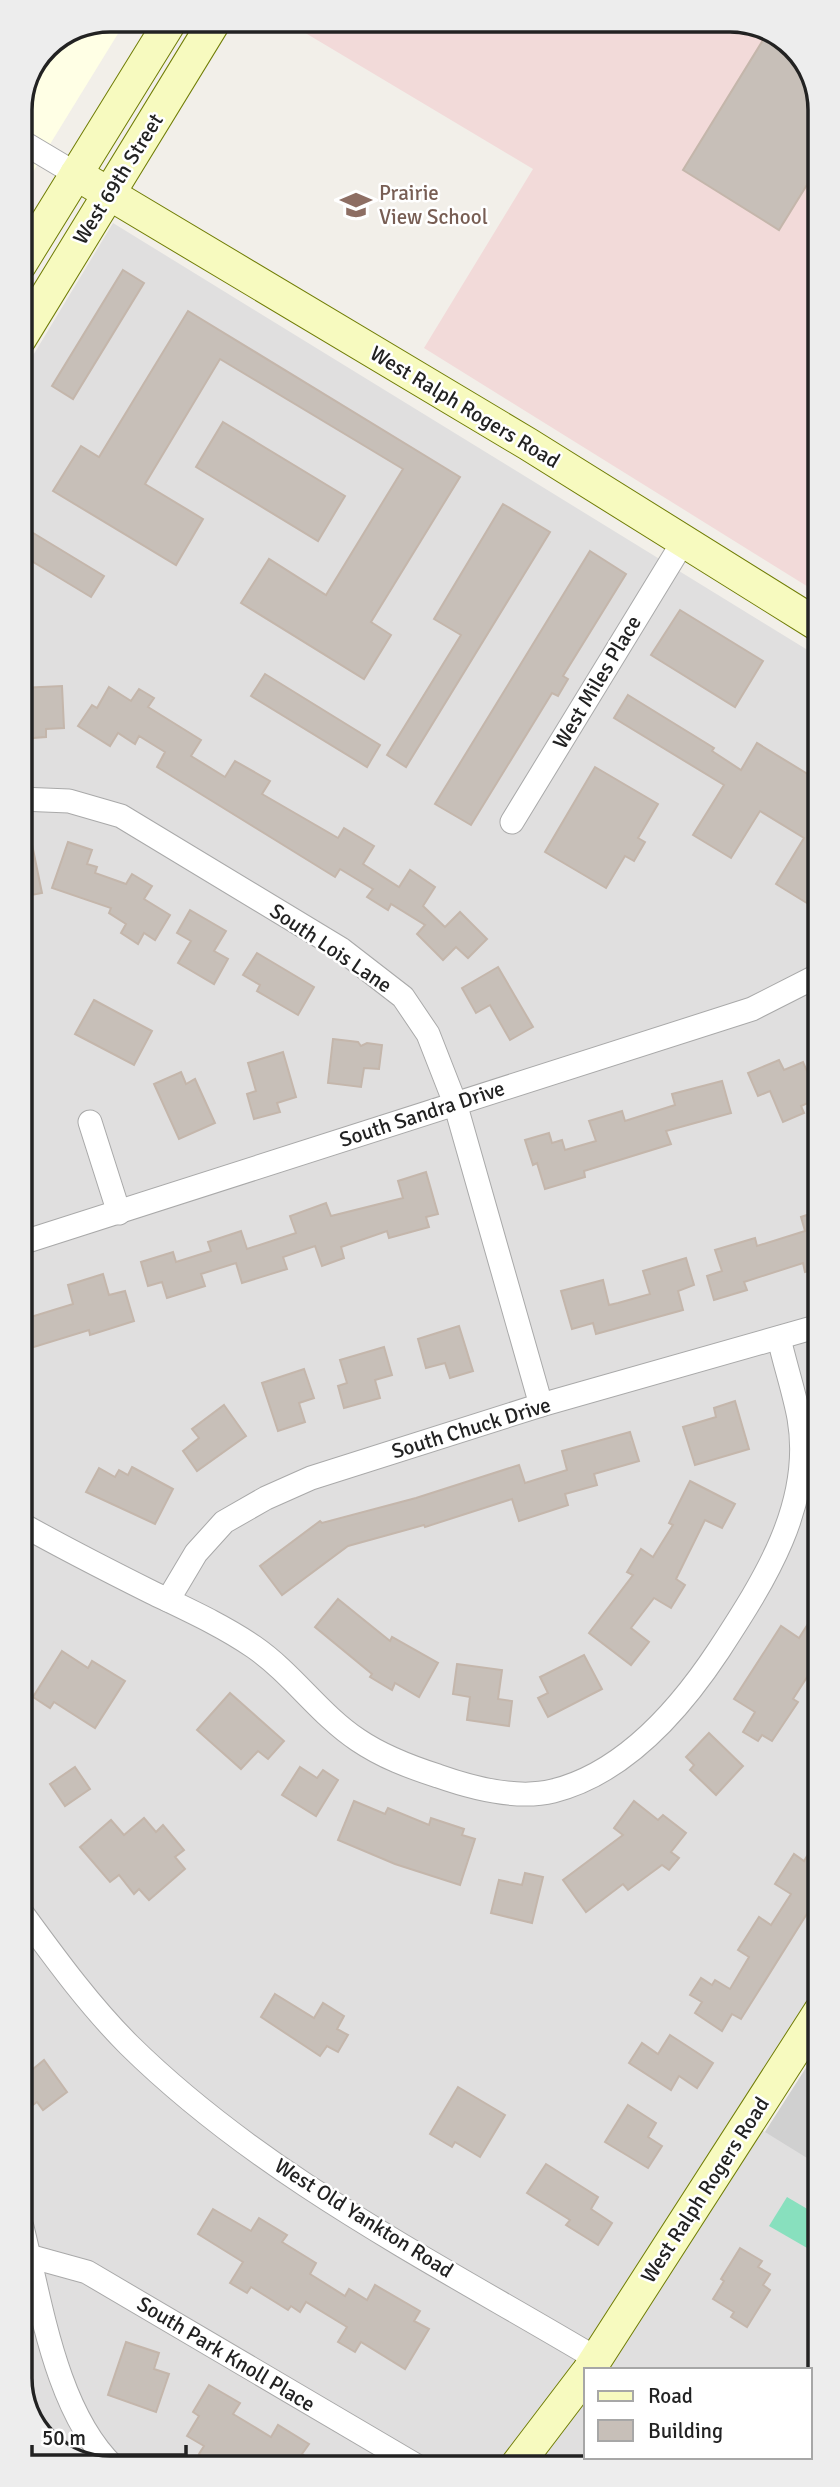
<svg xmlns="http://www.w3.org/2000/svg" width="840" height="2487" font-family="Signika,sans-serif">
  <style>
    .residential { fill: #e0dfdf }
    .commercial { fill: #f2dad9 }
    .education { fill: #ffffe5 }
    .religious { fill: #d0d0d0 }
    .pitch { fill: #88e0be }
    .building { fill: #c7bfb8; stroke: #c4b6ab; stroke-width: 2 }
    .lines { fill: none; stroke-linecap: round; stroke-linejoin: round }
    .street-casing { stroke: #a9a9a9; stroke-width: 25 }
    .secondary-casing { stroke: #707d05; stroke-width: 34 }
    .street { stroke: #fff; stroke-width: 23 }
    .secondary { stroke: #f7fabf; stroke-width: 32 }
    .labels { text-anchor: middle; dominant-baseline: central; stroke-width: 5; stroke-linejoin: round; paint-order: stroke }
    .street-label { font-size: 21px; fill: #222; stroke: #fff }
    .education-label { font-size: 21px; fill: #785e54; stroke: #fff; text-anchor: start }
    .rim { fill: none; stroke: #222; stroke-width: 3.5 }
  </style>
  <rect width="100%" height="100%" fill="#f2efe9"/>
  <path class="residential" d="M113,223l706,434 1,1324 -83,132 28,19 55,-86 1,332 -11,31v-39h-224v87h179l-11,8 -651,3 -53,-22 -28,-45 -2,-2024z"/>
  <path class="commercial" d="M282,19h455l53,22 28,45v507l-394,-245 109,-179z"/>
  <path class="education" d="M109,19h18l-107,174 -1,-89 27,-59z"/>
  <path class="religious" d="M820,2046v120l-55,-34z"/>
  <path class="pitch" d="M787,2197l34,20v39l-52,-30z"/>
  <g class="building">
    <path d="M768,32l22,9 28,45v81l-39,63 -96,-60z"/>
    <path d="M123,270l21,13 -71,116 -21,-13z"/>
    <path d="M188,311l272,166 -89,145 20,13 -27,44 -123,-76 28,-44 57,36 77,-126 -183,-110 -75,125 58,35 -27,46 -123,-74 28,-45 18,11z"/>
    <path d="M223,422l122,74 -27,45 -122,-74z"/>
    <path d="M503,504l47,28 -144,235 -19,-12 74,-120 -27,-16z"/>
    <path d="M20,525l84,51 -13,21 -71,-43z"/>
    <path d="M590,551l36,23 -63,102 5,3 -10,17 -6,-3 -81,132 -36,-21z"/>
    <path d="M680,610l83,51 -28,46 -84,-52z"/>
    <path d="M265,674l115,71 -13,22 -116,-71z"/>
    <path d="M62,686l2,42 -18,1v8l-26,2v-51z"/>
    <path d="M109,687l22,14 8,-12 15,9 -6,9 53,33 -10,16 34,21 10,-16 35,20 -8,13 76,44 6,-10 30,18 -11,18 36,23 11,-17 25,17 -12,19 22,21 15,-15 27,27 -19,19 -12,-11 -13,13 -26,-26 8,-9 -34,-21 -3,6 -21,-13 6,-8 -33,-20 -5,8 -178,-110 8,-15 -26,-16 -4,8 -17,-11 -8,13 -32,-20 14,-21 5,3z"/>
    <path d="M628,695l86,53 -2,3 29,19 16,-27 62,38v110l-9,14 -34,-21 28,-46 -44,-27 -29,47 -38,-23 31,-50 -110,-67z"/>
    <path d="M595,767l63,37 -20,34 7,4 -11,19 -9,-5 -19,32 -61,-36z"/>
    <path d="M28,825l14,68 -22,4v-71z"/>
    <path d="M68,842l24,8 -5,14 10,3 -2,6 31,11 6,-10 20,12 -8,13 26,16 -15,25 -11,-7 -6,11 -17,-11 5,-9 -17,-11 2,-5 -59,-20z"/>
    <path d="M190,910l36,21 -12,20 14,8 -14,25 -36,-21 13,-22 -14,-8z"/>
    <path d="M257,953l57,34 -16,28 -41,-24 3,-6 -17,-10z"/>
    <path d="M498,967l35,60 -23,13 -20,-35 -14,8 -14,-25z"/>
    <path d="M94,1000l58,31 -18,34 -59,-31z"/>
    <path d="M333,1039l25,3 3,4 6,-3 15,2 -3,24 -15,-1 -3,19 -33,-4z"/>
    <path d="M283,1052l13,45 -19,6 3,9 -26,7 -7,-25 9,-3 -8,-28z"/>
    <path d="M779,1060l5,10 19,-8 16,36 -18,8 3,7 -21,9 -13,-31 -12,5 -10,-23z"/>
    <path d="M181,1072l5,12 9,-5 20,44 -36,16 -25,-55z"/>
    <path d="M722,1081l9,32 -65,18 5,13 -87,27 1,6 -40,12 -8,-26 -4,2 -8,-25 24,-7 3,10 10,-3 3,10 31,-9 -7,-20 33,-10 3,10 50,-16 -3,-11z"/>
    <path d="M426,1172l12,42 -12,3 3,10 -40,11 -2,-7 -46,16 3,11 -22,8 -7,-20 -32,11 4,12 -45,14 -6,-20 -35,11 4,12 -38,12 -5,-16 -14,4 -7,-24 32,-10 3,10 35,-11 -3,-9 33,-11 6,18 49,-16 -6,-17 36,-13 5,13 72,-18 -5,-17z"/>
    <path d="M819,1211v57l-14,4 -2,-9 -59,19 3,8 -33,10 -7,-24 15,-5 -7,-21 40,-12 2,8 48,-15 -4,-14z"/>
    <path d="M686,1258l8,27 -16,6 5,19 -87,24 -3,-11 -21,6 -11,-38 42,-11 6,25 9,-2 32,-9 -7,-23z"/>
    <path d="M103,1274l6,21 16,-4 9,30 -44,14 -1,-5 -68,21v-31l52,-16 -5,-19z"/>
    <path d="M459,1326l14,45 -23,7 -5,-15 -19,5 -8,-29z"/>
    <path d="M384,1347l8,28 -17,5 5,18 -36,10 -6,-22 9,-3 -7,-23z"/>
    <path d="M304,1369l10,29 -15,5 6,19 -27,9 -16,-48z"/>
    <path d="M735,1401l14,48 -54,16 -12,-38 33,-10 -2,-9z"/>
    <path d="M224,1405l22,31 -49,35 -14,-20 16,-13 -7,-9z"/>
    <path d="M630,1432l9,29 -45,13 3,11 -32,9 3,11 -49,16 -7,-22 -87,28 -1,-2 -76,21 -66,49 -22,-29 60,-45 2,2 94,-25 103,-33 6,18 42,-13 -5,-19z"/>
    <path d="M132,1467l41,22 -18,35 -69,-32 13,-24 16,9 4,-7 9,5z"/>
    <path d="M690,1481l45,23 -13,24 -17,-8 -29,59 9,6 -14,23 -17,-10 -23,30 18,14 -18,23 -42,-32 44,-58 -6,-3 14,-23 12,8 20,-32 -4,-2z"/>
    <path d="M338,1599l52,42 2,-4 46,26 -19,34 -24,-14 -3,7 -22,-13 2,-3 -57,-47z"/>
    <path d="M820,1605v52l-27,42 5,3 -26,39 -10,-6 -4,6 -15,-9 12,-20 -21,-13 47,-73 18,12z"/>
    <path d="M62,1651l26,17 4,-7 33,20 -30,47 -41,-26 -4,6 -17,-11z"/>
    <path d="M584,1655l18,34 -54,28 -10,-19 10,-5 -8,-16z"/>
    <path d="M457,1664l45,6 -4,29 14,2 -3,25 -42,-6 3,-23 -17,-3z"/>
    <path d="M230,1693l54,48 -16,18 -10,-8 -17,18 -44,-39z"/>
    <path d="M709,1733l34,33 -27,29 -26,-25 4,-5 -8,-8z"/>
    <path d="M75,1767l15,22 -25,17 -15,-22z"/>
    <path d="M300,1767l17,11 6,-8 15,10 -22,36 -34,-21z"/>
    <path d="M354,1801l31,13 3,-6 41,17 2,-7 33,11 -2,6 13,4 -15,46 -65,-21 -57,-24z"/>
    <path d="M634,1801l24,19 5,-5 23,18 -15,19 8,6 -10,12 -7,-5 -34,25 -5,-6 -37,28 -23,-32 60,-45 -9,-7z"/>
    <path d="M144,1818l12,14 7,-7 21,25 -9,7 10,12 -36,31 -10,-11 -5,5 -15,-19 -9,7 -30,-35 31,-27 13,15z"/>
    <path d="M820,1835v58l-79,126 -9,-5 -10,17 -27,-18 7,-11 -12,-7 11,-17 11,7 3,-5 15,9 19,-32 -11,-7 21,-33 12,8 20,-31 -16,-10 19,-30 10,7z"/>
    <path d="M525,1873l18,4 -11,46 -41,-10 8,-33 23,5z"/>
    <path d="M275,1994l39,24 9,-15 21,13 -7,13 11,6 -10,17 -11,-6 -7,10 -59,-39z"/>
    <path d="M670,2035l43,28 -16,25 -18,-12 -8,14 -42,-27 13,-20 16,11z"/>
    <path d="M22,2054l11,15 11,-9 23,32 -24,18 -6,-8 -15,11z"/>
    <path d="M458,2087l47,28 -25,42 -25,-15 -3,5 -22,-13z"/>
    <path d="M628,2105l28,18 -8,14 14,9 -14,22 -43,-26z"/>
    <path d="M546,2164l52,33 -7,12 21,14 -14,22 -32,-20 4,-5 -43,-27z"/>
    <path d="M213,2209l38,22 8,-13 28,17 -5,7 34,21 -6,11 35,22 4,-7 18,11 8,-15 45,26 -6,10 15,8 -24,40 -44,-27 -6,10 -17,-10 9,-15 -41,-25 -6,10 -9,-6 -3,4 -37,-23 -4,6 -17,-10 13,-21 -45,-28z"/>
    <path d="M740,2248l22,13 -4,6 12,7 -7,11 7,5 -23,37 -16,-10 3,-5 -21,-13 11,-18 -3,-2z"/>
    <path d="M126,2342l33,11 -5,16 15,5 -13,38 -48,-17z"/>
    <path d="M209,2385l31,18 -7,11 38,23 7,-12 31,19 -7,10 20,13h-101l-22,-13 5,-8 -17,-10 12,-20 -6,-4z"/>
  </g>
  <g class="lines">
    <defs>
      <g id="street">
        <path d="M19,140l57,34"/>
        <path d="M20,799l49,2 52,15 220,133 62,48 25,37 27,69 86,302"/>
        <path d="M512,822l171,-280"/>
        <path d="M90,1122l29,91"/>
        <path d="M21,1243l731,-234 67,-34"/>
        <path d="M21,1524c43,24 86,46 130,68 35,17 71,33 103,55 39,27 65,67 104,93 25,17 52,27 80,36 34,12 79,24 115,15 72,-18 127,-82 166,-141 45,-69 95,-146 80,-232 -5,-27 -14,-53 -20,-80"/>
        <path d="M168,1600l28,-47 28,-31 42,-24 45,-20 230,-73 278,-79"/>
        <path d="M22,1913c33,45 67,92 107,132 134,132 307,218 468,314"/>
        <path d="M22,2227c19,76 34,185 92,240"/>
        <path d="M29,2256l58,16 330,194"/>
      </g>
      <g id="secondary">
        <path d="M76,174l452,270 290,181"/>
        <path d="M20,265l152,-246"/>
        <path d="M20,339l196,-320"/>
        <path d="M589,2370l231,-359"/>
        <path d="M516,2466l70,-92"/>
      </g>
    </defs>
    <use href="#street" class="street-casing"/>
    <use href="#secondary" class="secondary-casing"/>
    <use href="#street" class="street"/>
    <use href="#secondary" class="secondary"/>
  </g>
  <defs>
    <symbol id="school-bare" viewBox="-9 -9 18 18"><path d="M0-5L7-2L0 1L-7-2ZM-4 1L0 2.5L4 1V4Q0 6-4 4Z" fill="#8d6e63" stroke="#fff" stroke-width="2.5" paint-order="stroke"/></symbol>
  </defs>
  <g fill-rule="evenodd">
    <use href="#school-bare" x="334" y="183" width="44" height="44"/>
  </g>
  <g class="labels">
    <g class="street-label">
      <text transform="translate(118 179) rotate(-58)">West 69th Street</text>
      <text transform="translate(465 407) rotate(31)">West Ralph Rogers Road</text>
      <text transform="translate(597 682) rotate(-59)">West Miles Place</text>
      <text transform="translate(331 948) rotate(34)">South Lois Lane</text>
      <text transform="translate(422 1114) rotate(-18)">South Sandra Drive</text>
      <text transform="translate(471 1428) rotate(-17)">South Chuck Drive</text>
      <text transform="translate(705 2190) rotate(-57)">West Ralph Rogers Road</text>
      <text transform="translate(364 2218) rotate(32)">West Old Yankton Road</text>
      <text transform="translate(226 2354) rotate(31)">South Park Knoll Place</text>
    </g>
    <g class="education-label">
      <text x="379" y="193">Prairie<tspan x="379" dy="24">View School</tspan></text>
    </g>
  </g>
  <path d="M0 0H840V2487H0ZM110 32H730A78 78 0 0 1 808 110V2378A78 78 0 0 1 730 2456H110A78 78 0 0 1 32 2378V110A78 78 0 0 1 110 32Z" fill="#ededed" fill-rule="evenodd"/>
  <path class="rim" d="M110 32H730A78 78 0 0 1 808 110V2378A78 78 0 0 1 730 2456H110A78 78 0 0 1 32 2378V110A78 78 0 0 1 110 32Z"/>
  <rect x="584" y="2368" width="228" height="91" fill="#ffffff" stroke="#a7a7a7" stroke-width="2"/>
  <rect x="598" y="2391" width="35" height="10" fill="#f7fabf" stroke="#a7a7a7" stroke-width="2"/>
  <text x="648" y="2403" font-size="21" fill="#222222">Road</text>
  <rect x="598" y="2420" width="35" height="21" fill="#c7bfb8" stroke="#a7a7a7" stroke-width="2"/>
  <text x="648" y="2438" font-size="21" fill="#222222">Building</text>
  <path d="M32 2445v10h154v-10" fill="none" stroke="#222222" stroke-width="3.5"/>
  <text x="42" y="2445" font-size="21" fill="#222222" stroke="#ffffff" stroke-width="5" paint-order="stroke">50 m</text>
</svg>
